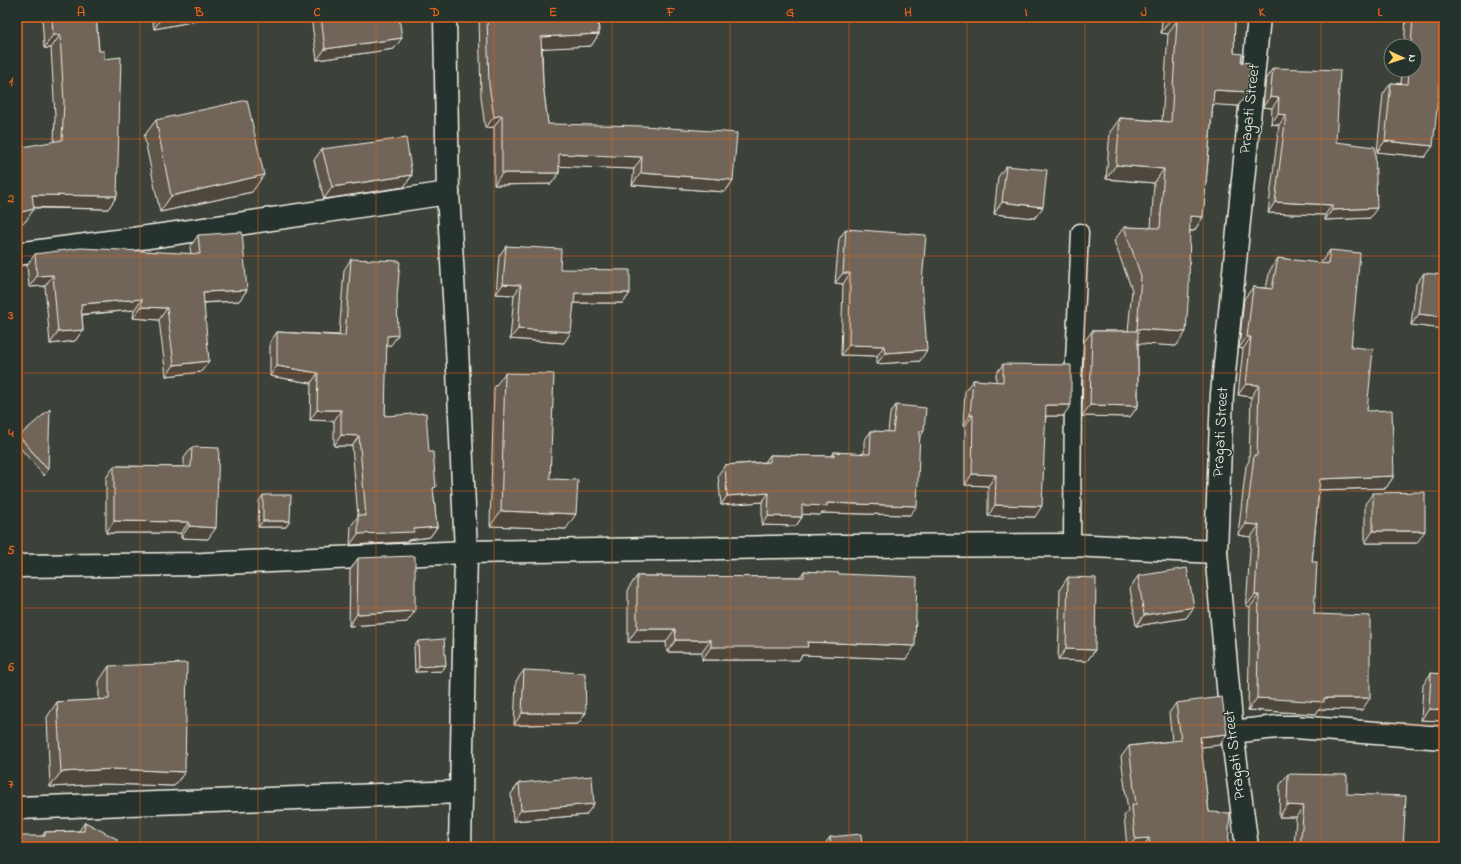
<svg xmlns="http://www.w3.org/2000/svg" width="1461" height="864" font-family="'Indie Flower',sans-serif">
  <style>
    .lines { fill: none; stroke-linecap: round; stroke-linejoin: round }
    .lane-casing { stroke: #f4f1e8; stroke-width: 19 }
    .street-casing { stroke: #f4f1e8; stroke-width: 25 }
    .lane { stroke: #26332d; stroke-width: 16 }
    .street { stroke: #26332d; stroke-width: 22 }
    .wall { fill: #5f574c; stroke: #f4f1e8 }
    .shaded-wall { fill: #4e473e; stroke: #f4f1e8 }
    .building { fill: #6f6558; stroke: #f4f1e8 }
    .grid { fill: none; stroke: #e96117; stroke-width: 1; stroke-opacity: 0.55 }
    .labels { text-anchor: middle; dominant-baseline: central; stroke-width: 3; stroke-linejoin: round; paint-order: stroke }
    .street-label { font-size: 16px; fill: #f4f1e8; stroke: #26332d }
    .neatline { fill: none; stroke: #e96117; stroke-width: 1.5 }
    .grid-label { font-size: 13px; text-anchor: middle; font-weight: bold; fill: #e96117 }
  </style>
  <rect width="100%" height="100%" fill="#3c423a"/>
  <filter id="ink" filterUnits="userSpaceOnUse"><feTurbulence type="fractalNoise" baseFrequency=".025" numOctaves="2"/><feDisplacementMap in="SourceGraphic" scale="8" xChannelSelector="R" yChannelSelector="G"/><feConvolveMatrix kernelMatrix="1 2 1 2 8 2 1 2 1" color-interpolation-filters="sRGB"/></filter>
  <g filter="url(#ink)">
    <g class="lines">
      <defs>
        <path id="lane" d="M1072,545l1,-162 7,-151"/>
        <g id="street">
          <path d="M445,17l3,176 9,154 9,205 -6,295"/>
          <path d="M17,254l146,-19 285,-42"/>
          <path d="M17,566l186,-2 263,-12 376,-6 230,-1 144,7"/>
          <path d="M1232,732l45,-5h18l149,11"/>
          <path d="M17,808l444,-16"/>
          <path d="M1247,847l-15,-115 -16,-180 6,-158 37,-377"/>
        </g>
      </defs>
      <use href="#lane" class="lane-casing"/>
      <use href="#street" class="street-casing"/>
      <use href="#lane" class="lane"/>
      <use href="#street" class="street"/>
    </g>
    <g class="wall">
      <path d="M42,17h54l3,34 5,8 13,137 -9,13 -74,-1 -9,14 29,-80 1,-26 -4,-68h-7z"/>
      <path d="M152,17h66l-64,12z"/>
      <path d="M311,17h88l-5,32 -77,11z"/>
      <path d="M479,17h119l1,17 -8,12 -49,2 1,36 5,40 185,56 -8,12 -93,-7 2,-16 -75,-3v7l-8,11 -57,1v-58l-9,1 -4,-31z"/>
      <path d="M1162,17h73l-1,36 7,9 7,30 -10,14 -25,-2 -10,113 -9,14h-4l-14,115 -38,-3v63l-8,11 -48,-1 2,-74 8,-11h36l4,-41 -18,-49 10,-14 27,1 3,-45 -48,-4 4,-47 10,-14 42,3 6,-87 -7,-1z"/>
      <path d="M1406,17h38l-19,140 -48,-5 6,-58 8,-11 10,1 1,-14h13v-24h-11z"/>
      <path d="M1273,68l63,74 34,76 -45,2v-5l-57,-2 11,-88 -8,-1 1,-16 -9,-1 3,-29z"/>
      <path d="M156,120l96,72 -92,20 -16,-76z"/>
      <path d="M322,149l90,26 -8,12 -80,12 -10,-39z"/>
      <path d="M1006,166l29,52 -41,-4 4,-37z"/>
      <path d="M846,229l76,53 -2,79 -43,3v-8l-36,-1 2,-71 -8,-1 4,-44z"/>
      <path d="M198,235l49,55 -8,11 -35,2 -3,69 -35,4 -7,-56 -26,-2 1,-8 -52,5 1,15 -8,11 -25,3 -5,-58 -16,1 -2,-22 8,-11h156l-1,-7z"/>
      <path d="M506,246l54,23 70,24 -7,10h-49l-10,40 -54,-4 4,-44 -18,-1 3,-38z"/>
      <path d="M1330,250l21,97 16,64 27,65 -8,12 -67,2 -7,72 2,52 48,96 -43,-1 -3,5 -68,-4 2,-103 -4,-1 5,-69 -13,-2 8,-69 3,-5 2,-64 -13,-2 5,-46 -4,-1 5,-49 9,-12 13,1 4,-18 8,-12 43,6v-2z"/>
      <path d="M351,259l40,86 -5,1 -1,70 44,36 8,75 -7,10 -22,3 -1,2 -57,3 1,-19 7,-10 -6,-70h-18v-25l-24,-1 1,-37 -41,-7v-34l7,-10 62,3 5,-65z"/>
      <path d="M1424,273l20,56 -33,-4 5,-41z"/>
      <path d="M1003,364l60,52h-17l-11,101 -47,-1v-30l-23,-1v-59h-2l2,-35 8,-11 23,2v-8z"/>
      <path d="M505,373l45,106 16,50 -76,-3 4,-138z"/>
      <path d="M896,405l23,33 -9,77 -88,-2 -2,2 -18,-1v3l-6,9 -34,-1v-23l-41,3 -3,-30 7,-10 40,-3 5,-7 62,1 2,-4 30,2v-13l7,-10 17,1 2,-18z"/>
      <path d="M19,436l29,34 -4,6 -27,-32v-5z"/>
      <path d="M192,447l16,92 -27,-1v-5h-75v-55l8,-12 70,1v-9z"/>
      <path d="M1373,493l44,50h-52v-39z"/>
      <path d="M263,495l27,26 -4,6h-28l1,-26z"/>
      <path d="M358,558l49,64 -58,4 1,-56z"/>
      <path d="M804,571l35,3 67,85 -104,-4 -3,5h-97v-8h-35l-1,-10h-38v-53l9,-13 163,1z"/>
      <path d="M1138,576l56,31 -8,11 -50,8 -6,-38z"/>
      <path d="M1068,577l27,73 -8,11 -29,-1 2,-71z"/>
      <path d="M418,641l28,24 -4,6 -27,1 -1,-25z"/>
      <path d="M109,666l76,106 -11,14 -71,-2 -53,3 -3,-70 10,-15 42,-2v-19z"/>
      <path d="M524,670l54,54 -64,1 2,-44z"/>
      <path d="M1431,673l13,48 -23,-1 2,-35z"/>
      <path d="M1176,703l51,31 -7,11 -19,2 8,65 19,35h-101l-3,-31 4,-5 -7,-54 8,-11 43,-5 -3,-28z"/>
      <path d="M1288,774l59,20 56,53h-109l2,-30h-17l1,-32z"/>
      <path d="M519,783l67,32 -73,6 -2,-27z"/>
      <path d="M85,822l32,25 -75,-11 3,-4 34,-1z"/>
      <path d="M830,837l1,10h-8z"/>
    </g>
    <g class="shaded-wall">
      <path d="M162,17h56l-64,12z"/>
      <path d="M1171,19l6,1 -9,14 -7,-1z"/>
      <path d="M599,34l-8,12 -58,3 8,-12z"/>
      <path d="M53,35h7l-9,13h-7z"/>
      <path d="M402,38l-8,11 -77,11 8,-11z"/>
      <path d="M1442,60h2v6l-4,6z"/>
      <path d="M1214,90l34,2 -10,14 -34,-2z"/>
      <path d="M1270,97l9,1 -7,10 -9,-1z"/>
      <path d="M1278,114l8,1 -7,10 -8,-1z"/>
      <path d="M502,115l-8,12 -9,1 9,-11z"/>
      <path d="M1385,141l48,5 -8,11 -48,-5z"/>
      <path d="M559,154l83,3 -8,12 -83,-3z"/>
      <path d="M1116,165l48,4 -10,14 -48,-4z"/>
      <path d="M502,173h57l-8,11 -57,1z"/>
      <path d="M641,173l92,7 -8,12 -93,-7z"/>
      <path d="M264,175l-12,17 -92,20 11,-16z"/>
      <path d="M412,175l-8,12 -80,12 8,-12z"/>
      <path d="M32,195l85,1 -9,13 -85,-2z"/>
      <path d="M1002,202l41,5 -8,11 -41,-4z"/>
      <path d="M1275,202l57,3 -7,10 -57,-2z"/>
      <path d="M1377,208l-7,10 -45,2 7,-10z"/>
      <path d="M34,209l-9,13 -8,2v-11z"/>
      <path d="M1190,216l13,1 -9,14 -14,-1z"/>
      <path d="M843,273h7l-7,11 -8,-1z"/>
      <path d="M53,275l-8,11 -16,1 8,-11z"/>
      <path d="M503,284l18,1 -7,10 -18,-1z"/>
      <path d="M247,290l-8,11 -44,2 8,-11z"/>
      <path d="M575,293h55l-7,10h-56z"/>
      <path d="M142,299l-8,11 -61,5 8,-11z"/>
      <path d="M141,307l26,1 -8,12 -26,-2z"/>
      <path d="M1419,314l25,3v12l-33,-4z"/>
      <path d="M518,329l53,3 -7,11 -54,-4z"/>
      <path d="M1137,329l49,3 -10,14 -48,-3z"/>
      <path d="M83,330l-8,11 -25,3 8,-12z"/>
      <path d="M398,335l-7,10 -12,1 8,-10z"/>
      <path d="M1247,337h4l-8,12 -4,-1z"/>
      <path d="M849,345l35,1 -7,10 -36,-1z"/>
      <path d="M927,350l-7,11 -43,3 8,-11z"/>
      <path d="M209,361l-8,11 -35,4 8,-11z"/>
      <path d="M277,366l41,7 -7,10 -41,-7z"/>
      <path d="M1246,384l13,1 -8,12 -13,-2z"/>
      <path d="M1046,405h25l-8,11h-24z"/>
      <path d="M1090,405l48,1 -8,11 -48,-1z"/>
      <path d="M317,410h24l-7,11 -24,-1z"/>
      <path d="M970,415h3l-8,11h-2z"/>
      <path d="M920,431h4l-6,10z"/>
      <path d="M341,435l18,1 -7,10h-18z"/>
      <path d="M972,474l24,1 -8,11 -23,-1z"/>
      <path d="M1394,476l-8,12 -74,2 8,-11z"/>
      <path d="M769,493l-7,9 -41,3 6,-9z"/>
      <path d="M827,503l90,3 -7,9 -88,-2 -2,2 -24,-1 6,-9z"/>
      <path d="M995,505l47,1 -7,11 -47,-1z"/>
      <path d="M501,511l75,3 -10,15 -76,-3z"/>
      <path d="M768,516l34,1 -6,9 -34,-1z"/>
      <path d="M114,521l75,1 -8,11h-75z"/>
      <path d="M263,521h27l-4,6h-28z"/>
      <path d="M1246,524l13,1 -8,12 -13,-2z"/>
      <path d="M17,525h3l-3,4z"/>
      <path d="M189,526l27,2 -8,11 -27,-1z"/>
      <path d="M437,527l-7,10 -22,3 -1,2 -57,3 8,-11z"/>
      <path d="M1373,531h52l-8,12h-52z"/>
      <path d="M1255,595h4l-9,12 -4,-1z"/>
      <path d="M1194,607l-8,11 -50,8 8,-11z"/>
      <path d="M415,611l-8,11 -58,4 8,-12z"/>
      <path d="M637,629h38l-9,13h-38z"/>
      <path d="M676,640h35l-9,12h-35z"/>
      <path d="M807,642l108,4 -9,13 -104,-4 -3,5h-97l9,-13z"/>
      <path d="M1066,649l29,1 -8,11 -29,-1z"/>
      <path d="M446,665l-4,6 -27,1 4,-5z"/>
      <path d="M1257,698h113l-8,12 -43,-1 -3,5 -68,-4z"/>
      <path d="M1429,709l15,1v11l-23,-1z"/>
      <path d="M522,713h64l-8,11 -64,1z"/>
      <path d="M1227,734l-7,11 -28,3 8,-11z"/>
      <path d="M113,769l72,3 -11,14 -71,-2 -53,3 11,-15z"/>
      <path d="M594,804l-8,11 -73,6 8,-11z"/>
      <path d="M1287,805l17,1 -8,11h-17z"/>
      <path d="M1149,838l-6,9h-13l5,-8z"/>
    </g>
    <g class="building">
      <path d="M52,17h44l3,34h5v8l17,-2 -4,139 -85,-1 2,14 -17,4v-65l45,-8 2,-37 -4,-68h-7z"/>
      <path d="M321,17h78l3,21 -77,11z"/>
      <path d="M487,17h111l1,17 -58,3 2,47 5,40 96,2 93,7 -4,47 -92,-7 1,-16 -83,-3v19h-57v-58l-8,2 -5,-32z"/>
      <path d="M1171,17h64l-1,36 8,1 -1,8 9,1 -2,29 -34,-2 -11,127 -13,-1 -1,72 -3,44 -49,-3 4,-53 -17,-49 36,1 4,-59 -48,-4 4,-47 51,4 6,-102 -6,-1z"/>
      <path d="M1413,17h31v43h-2l-9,86 -48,-5 6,-58 17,1 1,-14h6v-24h-4z"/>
      <path d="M1273,68l67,2 -4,72 39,5 2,61 -45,2v-5l-57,-3 11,-87 -8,-1 1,-16 -9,-1z"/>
      <path d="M247,100l17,75 -93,21 -15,-76z"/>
      <path d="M406,138l6,37 -80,12 -10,-38z"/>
      <path d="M1006,166l41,4 -4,37 -41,-5z"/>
      <path d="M846,229l80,6 -4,47 5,68 -42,3 -1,-7 -35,-1 1,-72h-7z"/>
      <path d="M242,232l5,58 -44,2 6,69 -35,4 -7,-57 -26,-1 1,-8 -61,5 2,26 -25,2 -5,-57 -16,1 -2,-22 46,-6 119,6 -2,-19z"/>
      <path d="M506,246l55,3 -1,20 70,1v23h-55l-4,39 -53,-3 3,-44 -18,-1z"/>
      <path d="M1330,250l30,3 -9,94 22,2 -6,62 25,-1 2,66 -74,3 -8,83h5l-3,52 56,2v82h-46v4l-67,-4 2,-103h-4l4,-70 -13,-1 8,-69h3l2,-70 -13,-1 5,-47h-4l6,-50 19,2 6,-31 50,6z"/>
      <path d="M351,259l49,2 -3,36 1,38 -11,1 -2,80 41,-3 3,39h4l3,35 -3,1 4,39 -23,2v3l-56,2v-19l8,1 -7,-80 -18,-1v-25h-24l1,-37 -41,-7v-34l68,4z"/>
      <path d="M1424,273l20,2v42l-25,-3z"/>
      <path d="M1092,331h46v75l-48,-1z"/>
      <path d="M1003,364l68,1v40h-25l-4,101 -47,-1 1,-30 -24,-1 1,-59h-3l3,-35 30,2z"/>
      <path d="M505,373l49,1 -4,105 28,1 -2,34 -75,-3z"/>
      <path d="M896,405l30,3 -2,23h-4l-3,75 -90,-3v3l-25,-1v12l-34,-1 1,-23 -42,3 -2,-31 45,-3v-7l64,1v-4l36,2 1,-23 22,1z"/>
      <path d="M50,409l-2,61 -29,-34z"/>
      <path d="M192,447l27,1 -3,80 -27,-2v-4l-75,-1v-55l77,1z"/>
      <path d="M1425,492v39h-52v-38z"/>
      <path d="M263,495h28l-1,26h-27z"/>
      <path d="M17,502l3,23h-3z"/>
      <path d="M415,556v55l-58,3 1,-56z"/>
      <path d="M1187,568l7,39 -50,8 -6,-39z"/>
      <path d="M804,571l35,2v1l78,3 -2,69 -108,-4 1,5h-97v-7h-35l-1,-11h-38v-53l167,1z"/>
      <path d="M1068,577l28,1 -1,72 -29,-1z"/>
      <path d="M444,639l2,26 -27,2 -1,-26z"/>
      <path d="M187,663l-2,109 -72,-3 -52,3 -4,-70 52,-3v-33z"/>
      <path d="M524,670l61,3 1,40h-64z"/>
      <path d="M1431,673l13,1v36l-15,-1z"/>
      <path d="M1222,697l5,37 -27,3 9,75 21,1 -2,34h-78l-1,-9 -14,1 -3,-34h4l-7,-59 52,-6 -5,-37z"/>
      <path d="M1288,774l59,1v19l59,2 -3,51h-103l4,-41 -17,-1z"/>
      <path d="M592,776l2,28 -73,6 -2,-27z"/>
      <path d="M85,822l32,17v8h-100v-11h28v-4l39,-1z"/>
      <path d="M861,834l1,13h-31l-1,-10z"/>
    </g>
  </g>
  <path class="grid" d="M140,17v830M258,17v830M376,17v830M494,17v830M612,17v830M730,17v830M849,17v830M967,17v830M1085,17v830M1203,17v830M1321,17v830M17,139h1427M17,256h1427M17,373h1427M17,491h1427M17,608h1427M17,725h1427"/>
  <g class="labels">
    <g class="street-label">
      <text transform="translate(1250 109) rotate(-84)">Pragati Street</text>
      <text transform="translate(1221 432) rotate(-87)">Pragati Street</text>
      <text transform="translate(1235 755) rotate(-97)">Pragati Street</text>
    </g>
  </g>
  <rect width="1461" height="864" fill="none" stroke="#26332d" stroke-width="44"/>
  <g transform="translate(1403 58) rotate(93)"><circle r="19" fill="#26332d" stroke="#787f78"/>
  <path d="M0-3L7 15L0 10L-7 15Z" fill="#ffd166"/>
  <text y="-6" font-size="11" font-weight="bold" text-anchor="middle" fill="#f4f1e8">N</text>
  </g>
  <rect x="22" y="22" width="1417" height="820" class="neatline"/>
  <g class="grid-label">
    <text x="81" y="16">A</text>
    <text x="199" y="16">B</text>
    <text x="317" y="16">C</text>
    <text x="435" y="16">D</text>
    <text x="553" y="16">E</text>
    <text x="671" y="16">F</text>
    <text x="790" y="16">G</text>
    <text x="908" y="16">H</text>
    <text x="1026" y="16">I</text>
    <text x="1144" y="16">J</text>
    <text x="1262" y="16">K</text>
    <text x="1380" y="16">L</text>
    <text x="11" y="85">1</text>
    <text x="11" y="202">2</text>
    <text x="11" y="319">3</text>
    <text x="11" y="437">4</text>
    <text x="11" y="554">5</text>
    <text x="11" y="671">6</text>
    <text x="11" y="788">7</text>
  </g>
</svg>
